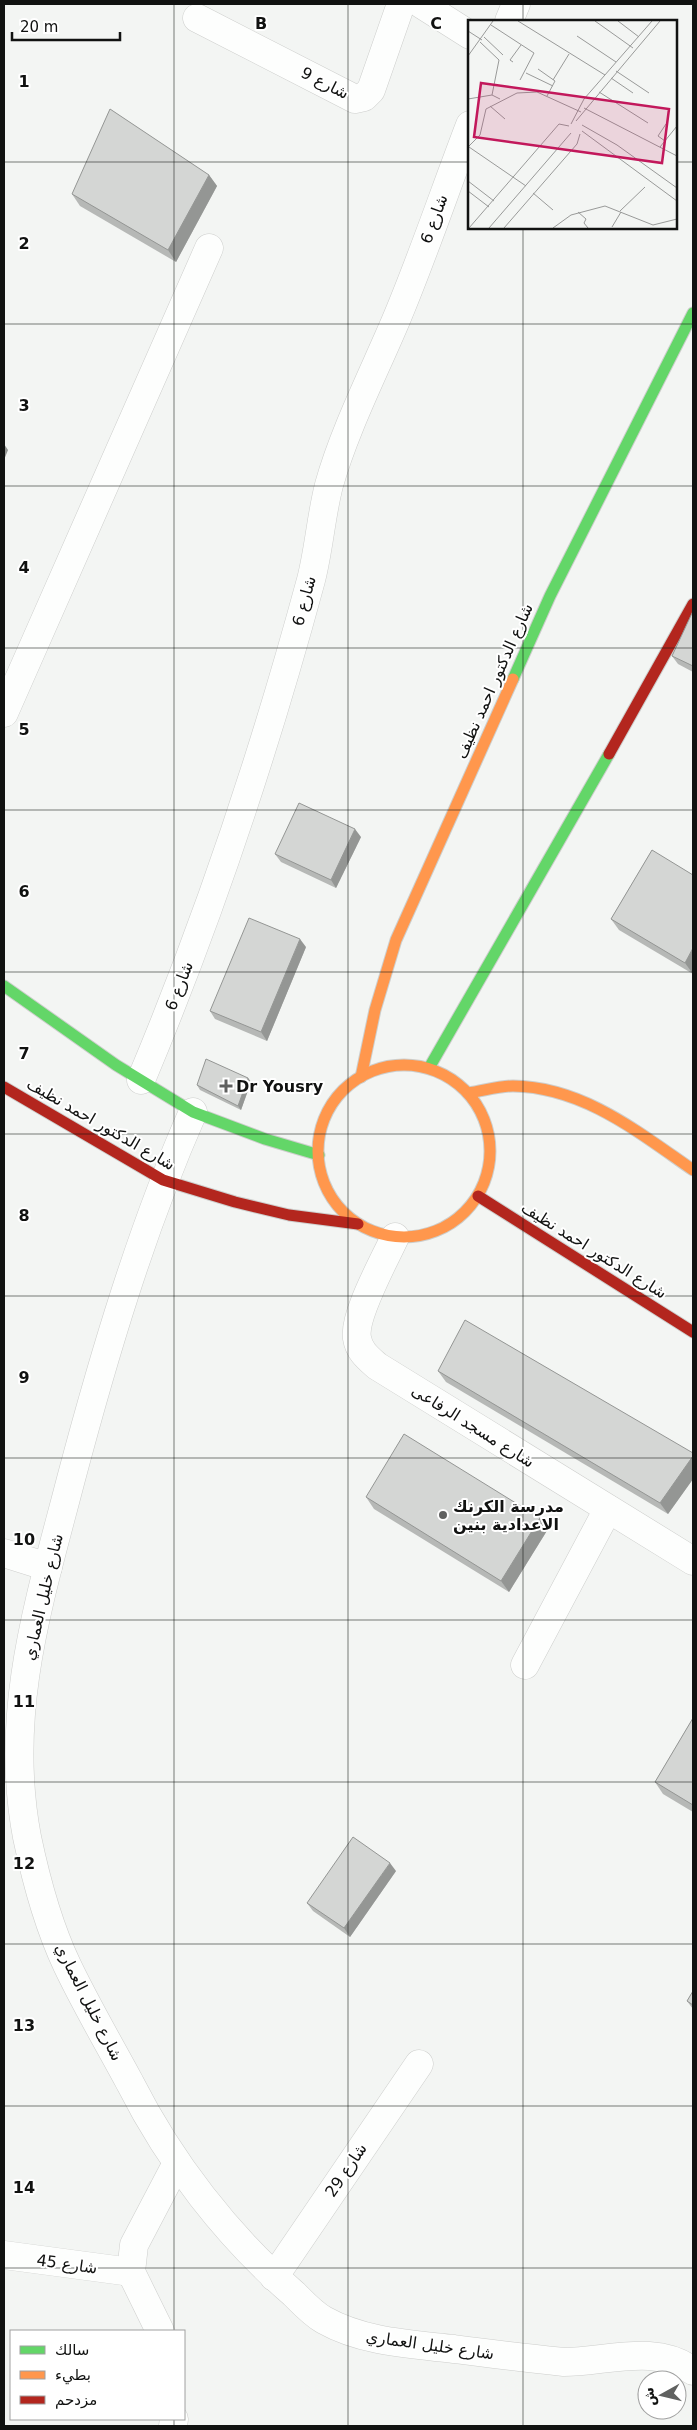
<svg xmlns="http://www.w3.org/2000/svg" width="697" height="2430" font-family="'DejaVu Sans','Noto Naskh Arabic',sans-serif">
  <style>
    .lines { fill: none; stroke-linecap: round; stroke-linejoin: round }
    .street-casing { stroke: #cdcecc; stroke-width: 29 }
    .fast-casing { stroke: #cdcecc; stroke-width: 13 }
    .slow-casing { stroke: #cdcecc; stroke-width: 13 }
    .jam-casing { stroke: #cdcecc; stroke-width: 13 }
    .street { stroke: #fdfefd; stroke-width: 28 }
    .fast { stroke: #63d668; stroke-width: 11 }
    .slow { stroke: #ff974d; stroke-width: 11 }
    .jam { stroke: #b3261e; stroke-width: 11 }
    .wall { fill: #b6b8b6 }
    .shaded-wall { fill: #949694 }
    .building { fill: #d4d6d4; stroke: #949694 }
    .grid { fill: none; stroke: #111211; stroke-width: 1; stroke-opacity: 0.55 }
    .poi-dot { fill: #606160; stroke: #fff; stroke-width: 2 }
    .labels { text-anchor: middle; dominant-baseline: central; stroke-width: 4; stroke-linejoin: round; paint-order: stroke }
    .street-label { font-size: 16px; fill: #111211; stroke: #fff }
    .poi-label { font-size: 16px; font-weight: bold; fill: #111211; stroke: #fff; text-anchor: start }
    .inset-road { fill: none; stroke: #999a99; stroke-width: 1 }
    .view { fill: #c2185b; fill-opacity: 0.15; stroke: #c2185b; stroke-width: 2.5 }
    .inset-edge { fill: none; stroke: #111211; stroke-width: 2.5 }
    .grid-label { font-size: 16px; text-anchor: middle; font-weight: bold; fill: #111211; stroke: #fff; stroke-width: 4; stroke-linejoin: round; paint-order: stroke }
  </style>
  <rect width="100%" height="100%" fill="#f3f5f3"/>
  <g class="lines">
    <defs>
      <g id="street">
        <path d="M421,4l49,31"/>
        <path d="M197,18l158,81 9,-2 7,-7 30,-86"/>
        <path d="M509,21l7,-17"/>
        <path d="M4,713l205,-465"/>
        <path d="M141,1080c68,-162 124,-330 170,-500 8,-31 10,-64 18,-95 15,-54 45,-113 67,-165 27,-64 49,-130 74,-195"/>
        <path d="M193,1112c-52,118 -89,243 -122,367 -31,120 -68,232 -44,358 9,43 21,88 40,128 19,40 42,79 63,118 40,79 97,153 164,211 9,9 19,20 30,26 39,22 86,24 130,29 36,5 73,9 110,13 42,0 92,-19 129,9"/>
        <path d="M395,1237c-10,22 -42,79 -38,101 2,13 11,20 20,28l316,195"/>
        <path d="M4,1553l44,14"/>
        <path d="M525,1665l83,-156"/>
        <path d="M4,2255l127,17"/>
        <path d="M274,2277l145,-213"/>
        <path d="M160,2331l-29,-59 3,-27 43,-82"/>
        <path d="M173,2426l1,-7"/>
      </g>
      <g id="fast">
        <path d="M513,679l37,-83 143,-283"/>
        <path d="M4,986l112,79 77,47 72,27 54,16"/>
        <path d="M429,1068l180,-314"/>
      </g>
      <g id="slow">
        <circle cx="404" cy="1151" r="86"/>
        <path d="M361,1077l14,-67 21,-70 117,-261"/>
        <path d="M468,1093c15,-2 30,-7 45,-7 70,1 125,46 180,84"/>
      </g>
      <g id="jam">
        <path d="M609,754l84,-150"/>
        <path d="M4,1087l159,93 72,22 54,13 69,9"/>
        <path d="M478,1196l215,136"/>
      </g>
    </defs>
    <use href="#street" class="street-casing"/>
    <use href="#fast" class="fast-casing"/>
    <use href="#slow" class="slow-casing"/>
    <use href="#jam" class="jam-casing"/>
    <use href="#street" class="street"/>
    <use href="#fast" class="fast"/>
    <use href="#slow" class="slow"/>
    <use href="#jam" class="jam"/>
  </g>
  <g class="wall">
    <path d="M209,175l8,11 -41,76 -96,-56 -8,-12z"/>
    <path d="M693,611v61l-15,-8 -6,-8z"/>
    <path d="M361,837l-25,51 -55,-26 -6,-8z"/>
    <path d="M652,850l41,124 -74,-44 -8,-11z"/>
    <path d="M306,947l-39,94 -52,-22 -5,-8z"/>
    <path d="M248,1078l3,4 -10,28 -41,-20 -3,-5z"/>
    <path d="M438,1371l255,82v26l-25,35 -222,-132z"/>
    <path d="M366,1497l174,21 8,11 -39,63 -135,-83z"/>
    <path d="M693,1718v94l-30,-18 -8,-12z"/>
    <path d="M396,1871l-46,66 -37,-26 -6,-8z"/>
    <path d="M693,1991v18l-6,-8z"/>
  </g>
  <g class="shaded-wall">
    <path d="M209,175l8,11 -41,76 -8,-12z"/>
    <path d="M4,444l4,6 -4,10z"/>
    <path d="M355,829l6,8 -25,51 -5,-8z"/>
    <path d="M300,939l6,8 -39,94 -6,-9z"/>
    <path d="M693,948v26l-8,-11z"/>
    <path d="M248,1078l3,4 -10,28 -3,-4z"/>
    <path d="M693,1456v23l-25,35 -8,-11z"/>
    <path d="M540,1518l8,11 -39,63 -8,-11z"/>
    <path d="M390,1863l6,8 -46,66 -6,-9z"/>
  </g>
  <g class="building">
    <path d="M110,109l99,66 -41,75 -96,-56z"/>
    <path d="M693,611v55l-21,-10z"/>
    <path d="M299,803l56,26 -24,51 -56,-26z"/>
    <path d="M652,850l41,25v73l-8,15 -74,-44z"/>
    <path d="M249,918l51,21 -39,93 -51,-21z"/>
    <path d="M206,1059l42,19 -10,28 -41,-21z"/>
    <path d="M465,1320l228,133v3l-33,47 -222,-132z"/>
    <path d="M404,1434l136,84 -39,63 -135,-84z"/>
    <path d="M693,1718v87l-38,-23z"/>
    <path d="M353,1837l37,26 -46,65 -37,-25z"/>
    <path d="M693,1991v14l-6,-4z"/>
  </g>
  <path class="grid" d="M174,4v2327M348,4v2422M523,4v17M4,162h466M676,162h17M523,228v2198M4,324h689M4,486h689M4,648h689M4,810h689M4,972h689M4,1134h689M4,1296h689M4,1458h689M4,1620h689M4,1782h689M4,1944h689M4,2106h689M4,2268h689M174,2419v7"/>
  <g class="poi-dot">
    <path d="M223.5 1078.5h5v5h5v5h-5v5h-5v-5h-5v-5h5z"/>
    <circle cx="443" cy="1515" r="5"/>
  </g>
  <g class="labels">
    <g class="street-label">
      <text transform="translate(325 83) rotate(27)">شارع 9</text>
      <text transform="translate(434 219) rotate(-70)">شارع 6</text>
      <text transform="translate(304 601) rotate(-75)">شارع 6</text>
      <text transform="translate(494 681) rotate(-66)">شارع الدكتور احمد نظيف</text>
      <text transform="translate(179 986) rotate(-69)">شارع 6</text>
      <text transform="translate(101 1124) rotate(30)">شارع الدكتور احمد نظيف</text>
      <text transform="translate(594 1250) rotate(32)">شارع الدكتور احمد نظيف</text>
      <text transform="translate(473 1426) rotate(32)">شارع مسجد الرفاعى</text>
      <text transform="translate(43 1597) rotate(-77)">شارع خليل العماري</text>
      <text transform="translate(89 2002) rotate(63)">شارع خليل العماري</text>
      <text transform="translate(346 2170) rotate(-56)">شارع 29</text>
      <text transform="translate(67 2264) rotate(8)">شارع 45</text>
      <text transform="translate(430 2345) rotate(8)">شارع خليل العماري</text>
    </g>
    <g class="poi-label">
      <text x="236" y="1086">Dr Yousry</text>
      <text x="453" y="1506">مدرسة الكرنك<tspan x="453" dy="18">الاعدادية بنين</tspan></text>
    </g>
  </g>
  <g transform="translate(468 20)">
    <rect width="209" height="209" fill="#f3f5f3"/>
    <path class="inset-road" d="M50,1l87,54M127,1l38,27M150,1l21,16M23,5l43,28 -14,27M0,11l14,9M109,16l39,26M16,17l19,18M12,22l19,18 -7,35M0,36l25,-35M45,42l-3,-2 11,-15M70,49l17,12 -8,15M148,51l33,22M58,53l27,13M143,58l22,15M85,60l16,-26M131,72l49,31M0,79l24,-4 8,4M22,86l15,13M116,88l93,48M108,101l84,-100M103,104l13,-25 68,-78M114,105l35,20 60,43M114,111l95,70M197,121l-7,-5 8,-12M0,127l12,-12 6,-26 31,-16 20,-1 44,20M1,127l57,39M192,127l17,-21M0,161l26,20M0,171l21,16M65,173l20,17M152,191l25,-24M110,192l8,7 -2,4 4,5M144,207l9,-15M1,208l90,-104 10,2M21,208l82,-95M36,208l73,-84 3,-10M85,208l18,-13 34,-9 48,19 24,-6"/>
    <path class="view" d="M13,63l188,26 -7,54 -188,-26z"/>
    <rect width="209" height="209" class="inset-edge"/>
  </g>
  <g class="grid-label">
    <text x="261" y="29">B</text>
    <text x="436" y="29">C</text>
    <text x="24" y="87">1</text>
    <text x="24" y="249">2</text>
    <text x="24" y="411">3</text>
    <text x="24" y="573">4</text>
    <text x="24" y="735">5</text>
    <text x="24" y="897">6</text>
    <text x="24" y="1059">7</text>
    <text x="24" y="1221">8</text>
    <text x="24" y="1383">9</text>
    <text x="24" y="1545">10</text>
    <text x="24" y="1707">11</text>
    <text x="24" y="1869">12</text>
    <text x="24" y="2031">13</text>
    <text x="24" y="2193">14</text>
  </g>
  <rect width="697" height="2430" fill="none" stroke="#111211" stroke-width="10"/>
  <rect x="10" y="2330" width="175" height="90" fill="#ffffff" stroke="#a0a0a0"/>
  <rect x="20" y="2346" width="25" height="8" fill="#63d668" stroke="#a0a0a0"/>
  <text x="55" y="2355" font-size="15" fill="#111211">سالك</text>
  <rect x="20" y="2371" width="25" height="8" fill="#ff974d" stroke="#a0a0a0"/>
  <text x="55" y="2380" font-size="15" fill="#111211">بطيء</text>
  <rect x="20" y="2396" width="25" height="8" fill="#b3261e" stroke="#a0a0a0"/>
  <text x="55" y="2405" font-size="15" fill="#111211">مزدحم</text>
  <g transform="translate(662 2395) rotate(262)"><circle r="24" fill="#ffffff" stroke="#a0a0a0"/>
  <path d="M0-4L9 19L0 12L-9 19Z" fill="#606160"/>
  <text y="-8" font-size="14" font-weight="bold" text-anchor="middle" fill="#111211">ش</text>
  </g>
  <path d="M12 32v8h108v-8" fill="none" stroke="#111211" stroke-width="2.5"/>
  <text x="20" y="32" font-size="15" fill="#111211" stroke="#ffffff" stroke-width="4" paint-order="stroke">20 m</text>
</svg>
